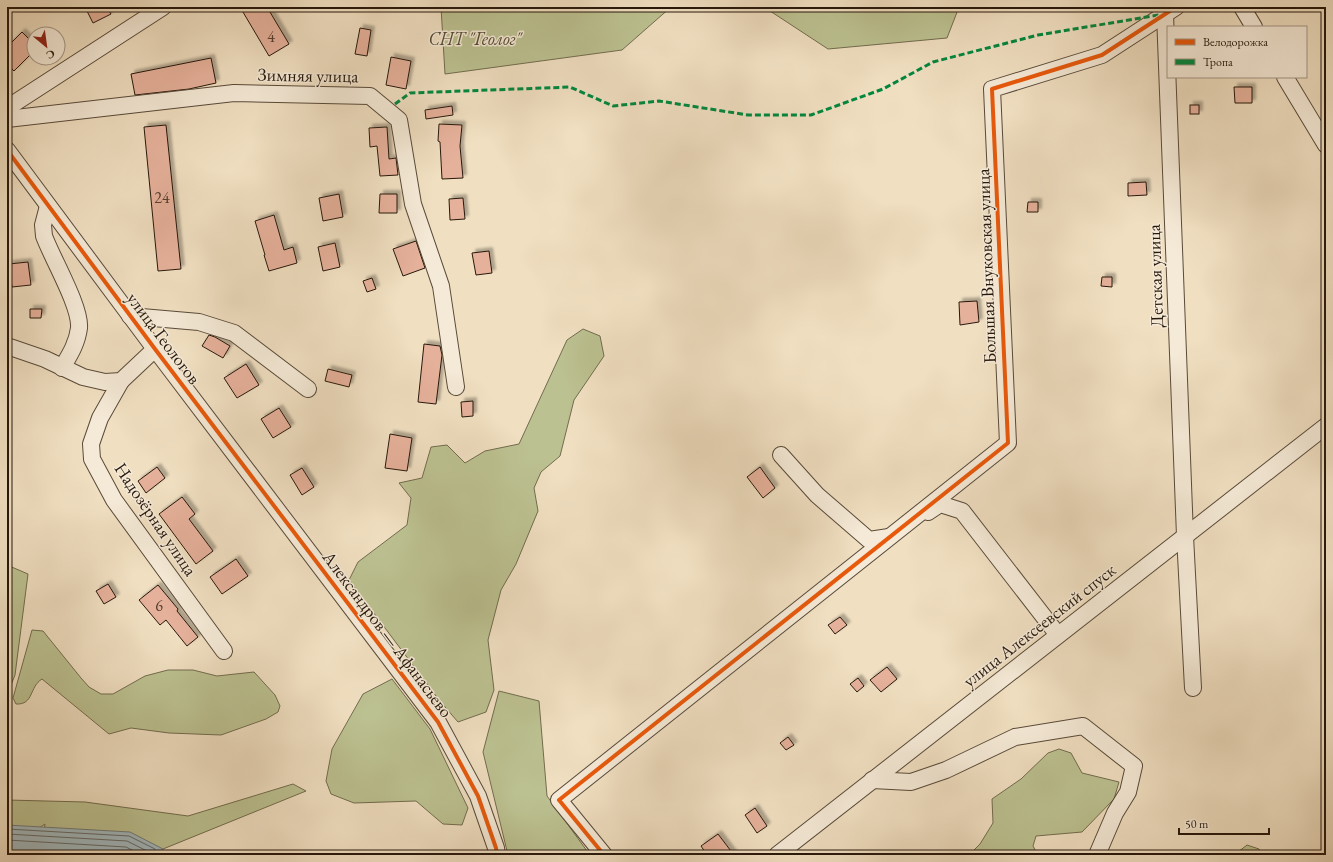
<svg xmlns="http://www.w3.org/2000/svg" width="1333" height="862" font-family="'EB Garamond',serif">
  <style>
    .green { fill: #bcc191; stroke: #726c4e }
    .water { fill: #a1b9bf; stroke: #707977 }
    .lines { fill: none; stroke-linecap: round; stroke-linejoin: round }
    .shore { stroke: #646866; stroke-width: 1 }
    .building { fill: #e6b19b; stroke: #27180c; filter: url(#shadow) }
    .minor-casing { stroke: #594a39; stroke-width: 18 }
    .minor { stroke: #f5ead7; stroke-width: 16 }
    .quiet { stroke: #00873e; stroke-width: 3; stroke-dasharray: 6 3; stroke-linecap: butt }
    .cycleway-casing { stroke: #f5ead7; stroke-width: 6 }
    .cycleway { stroke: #e8590c; stroke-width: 4 }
    .labels { text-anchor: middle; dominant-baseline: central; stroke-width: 3; stroke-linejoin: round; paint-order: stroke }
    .number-label { font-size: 16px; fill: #573e30 }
    .park-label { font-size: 18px; font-style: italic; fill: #544b34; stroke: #f5ead7 }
    .street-label { font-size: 18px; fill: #27180c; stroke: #f5ead7 }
  </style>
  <defs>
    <filter id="shadow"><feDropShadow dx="3.5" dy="-3.5" stdDeviation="1" flood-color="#0004"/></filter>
  </defs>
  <rect width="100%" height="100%" fill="#f0dfc1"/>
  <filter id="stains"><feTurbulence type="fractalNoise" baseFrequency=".005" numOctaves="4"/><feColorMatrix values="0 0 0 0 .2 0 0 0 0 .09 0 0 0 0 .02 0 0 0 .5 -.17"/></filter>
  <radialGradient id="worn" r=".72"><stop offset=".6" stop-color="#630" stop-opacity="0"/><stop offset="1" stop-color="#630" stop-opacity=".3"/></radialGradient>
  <g class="green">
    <path d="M441,7h230l-49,43 -177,24z"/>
    <path d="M764,7h195l-12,31 -119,11z"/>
    <path d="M583,329l17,7 4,20 -30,44 -14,56 -19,16 -7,16 4,23 -22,53 -15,26 -13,50 6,50 -8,22 -28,10 -19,-22 -90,-120 9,-18 49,-37 4,-27 -12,-15 23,-5 9,-31 16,-2 18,18 20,-12 34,-7 48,-104z"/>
    <path d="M7,565l21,9 -13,101 -8,20z"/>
    <path d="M32,630l11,1 38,47 8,9 12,7h12l32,-18 23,-6h25l24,6 37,-4 21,23 5,11 -2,6 -12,7 -45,16 -52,-2 -38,-5 -22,6 -67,-55c-13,8 -8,26 -26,25l-3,-6z"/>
    <path d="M392,679l38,50 38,79 -6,17 -19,-1 -27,-23 -62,2 -23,-9 -5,-13 6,-32 31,-55z"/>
    <path d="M499,691l40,10 8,95 43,59h-82l-25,-103z"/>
    <path d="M1059,749l12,4 11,20 37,9 -5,17 -32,33 -46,4 -3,10 5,9h-69l11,-11 13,-21 -1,-24 29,-20 27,-26z"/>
    <path d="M293,784l13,7 -143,58 -5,6h-118l5,-31 -38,25v-49l78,2 103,14z"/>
    <path d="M1247,845l12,4 3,6h-23l-1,-3z"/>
  </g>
  <path class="water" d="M7,825l123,7 33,17 -5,6h-151z"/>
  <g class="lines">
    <g class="shore">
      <path d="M7,829l122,7 26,13v6"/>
      <path d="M7,834l120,7 22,11 1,3"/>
      <path d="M7,840l119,7 16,8"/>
    </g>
  </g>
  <g class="building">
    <path d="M85,7h22l4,7 -18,9z"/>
    <path d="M240,7h27l22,37 -20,12z"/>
    <path d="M360,28l11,2 -4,26 -12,-2z"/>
    <path d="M22,32l12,12v7l-20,20 -7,-7v-17z"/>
    <path d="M391,57l20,4 -5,28 -20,-4z"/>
    <path d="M211,58l5,25 -27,6 -54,6 -4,-21z"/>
    <path d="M1234,87h18v16h-17z"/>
    <rect x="1190" y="105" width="9" height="9"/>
    <path d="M452,106l1,9 -27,4 -1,-9z"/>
    <path d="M439,124l23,1 -2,21 3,32 -21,1 -2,-37 -2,-1z"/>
    <path d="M166,125l15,144 -23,2 -14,-144z"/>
    <path d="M387,127l2,32 7,-1 2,17 -18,1 -3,-30 -7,1 -1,-19z"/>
    <path d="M1146,182l1,13 -19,1v-13z"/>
    <path d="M339,194l4,23 -20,4 -4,-23z"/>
    <path d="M380,194h17v19h-18z"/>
    <path d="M463,198l2,21 -15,1 -1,-21z"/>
    <path d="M1028,202h10v10h-11z"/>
    <path d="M274,215l10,35 9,-3 4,16 -28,8 -5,-16h1l-10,-34z"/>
    <path d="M416,241l9,27 -22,8 -10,-27z"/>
    <path d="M335,243l5,24 -17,4 -5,-24z"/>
    <path d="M489,251l3,22 -16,2 -4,-22z"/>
    <path d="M28,262l3,23 -19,2 -3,-23z"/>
    <path d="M1102,277h10v10l-11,-1z"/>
    <path d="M372,278l4,11 -9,3 -4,-11z"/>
    <path d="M977,301l2,21 -19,3 -1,-23z"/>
    <path d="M30,309h12l-1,9h-11z"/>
    <path d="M209,335l6,2 15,9 -7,12 -21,-12z"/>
    <path d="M424,344l16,2 2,9 -6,49 -18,-2z"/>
    <path d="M246,364l13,21 -22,13 -13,-20z"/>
    <path d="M328,369l24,6 -3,12 -24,-6z"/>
    <path d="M473,401v15l-11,1 -1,-15z"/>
    <path d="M279,408l12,19 -18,11 -12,-19z"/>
    <path d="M390,434l22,4 -5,33 -22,-3z"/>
    <path d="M157,467l8,11 -19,15 -8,-12z"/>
    <path d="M760,467l15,21 -12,10 -16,-21z"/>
    <path d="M302,468l12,19 -12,8 -12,-20z"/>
    <path d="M182,497l13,17 -6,5 24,32 -17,13 -37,-50z"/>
    <path d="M236,559l12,17 -26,18 -12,-17z"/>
    <path d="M108,584l8,13 -12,7 -8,-13z"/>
    <path d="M158,585l20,24 -1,2 21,26 -11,9 -21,-26 -6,5 -21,-25z"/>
    <path d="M840,617l7,8 -12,9 -7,-9z"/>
    <path d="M887,667l10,12 -16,13 -11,-12z"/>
    <path d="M858,678l6,8 -7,6 -7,-8z"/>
    <path d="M788,737l6,8 -8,5 -6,-7z"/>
    <path d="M755,808l12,18 -10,7 -12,-18z"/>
    <path d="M718,834l16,21h-27l-6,-9z"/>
  </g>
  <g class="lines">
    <defs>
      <g id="minor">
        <path d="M1242,7l12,20"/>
        <path d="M1165,14l20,522 8,152"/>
        <path d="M1285,77l41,68"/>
        <path d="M7,108l156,-101"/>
        <path d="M7,119l227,-26 136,3 29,24 14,84 28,82 15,101"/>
        <path d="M7,150l148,199 283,373 40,74 18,52 1,7"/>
        <path d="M48,206l-5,19 1,11c8,22 37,71 35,92 -2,16 -10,28 -17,40"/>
        <path d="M130,316l69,6 35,11 74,56"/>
        <path d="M7,346l38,13 38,18 22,5 16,-1 34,-32"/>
        <path d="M121,381l-21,37 -9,26 1,15 22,41 110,151"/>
        <path d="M781,455l36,40 52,45 20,-3"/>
        <path d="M928,512l12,-8 22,7 96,124"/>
        <path d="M872,780l39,2 35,-12 69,-33 68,-11 51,40 -6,26 -13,21 -18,42"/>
        <path d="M604,855l-45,-55 449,-357 -16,-354 110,-34 74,-48"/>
        <path d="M777,855l549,-429"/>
      </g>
    </defs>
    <use href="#minor" class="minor-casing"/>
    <use href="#minor" class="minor"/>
    <path class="quiet" d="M395,104l15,-11 160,-6 43,19 46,-5 89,14h63l72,-26 50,-27 105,-27 121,-20"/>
    <defs>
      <g id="cycleway">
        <path d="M7,150l148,199 283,373 40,74 18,52 1,7"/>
        <path d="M604,855l-45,-55 449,-357 -16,-354 110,-34 74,-48"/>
      </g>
    </defs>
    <use href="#cycleway" class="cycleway-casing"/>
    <use href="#cycleway" class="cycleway"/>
  </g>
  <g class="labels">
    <g class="number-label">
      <text x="271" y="36">4</text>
      <text x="162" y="197">24</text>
      <text x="159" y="605">6</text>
    </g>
    <g class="park-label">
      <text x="475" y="38">СНТ "Геолог"</text>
    </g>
    <g class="street-label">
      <text transform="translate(308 75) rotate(1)">Зимняя улица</text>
      <text transform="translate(986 266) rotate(-92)">Большая Внуковская улица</text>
      <text transform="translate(1155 276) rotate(-92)">Детская улица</text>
      <text transform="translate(164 338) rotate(53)">улица Геологов</text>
      <text transform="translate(156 519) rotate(56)">Надозёрная улица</text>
      <text transform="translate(1039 625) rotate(-38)">улица Алексеевский спуск</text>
      <text transform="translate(388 634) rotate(53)">Александров — Афанасьево</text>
    </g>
  </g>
  <rect width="1333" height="862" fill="none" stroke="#f0dfc1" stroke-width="24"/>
  <rect x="8" y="8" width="1317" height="846" fill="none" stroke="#27180c" stroke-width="2"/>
  <rect x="12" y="12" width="1309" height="838" fill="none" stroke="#27180c"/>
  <rect x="1167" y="26" width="140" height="52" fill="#f5ead7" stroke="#a39686"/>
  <rect x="1175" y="39" width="20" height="6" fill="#e8590c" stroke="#a39686"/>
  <text x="1203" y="46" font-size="12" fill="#27180c">Велодорожка</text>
  <rect x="1175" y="59" width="20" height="6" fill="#00873e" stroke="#a39686"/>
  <text x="1203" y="66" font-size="12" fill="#27180c">Тропа</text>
  <g transform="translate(46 46) rotate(151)"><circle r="19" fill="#f5ead7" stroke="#a39686"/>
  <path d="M0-3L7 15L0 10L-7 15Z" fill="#8f2418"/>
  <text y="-6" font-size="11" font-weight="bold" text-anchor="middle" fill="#27180c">С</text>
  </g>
  <path d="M1179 828v6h90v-6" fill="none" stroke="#27180c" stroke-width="2"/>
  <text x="1185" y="828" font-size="12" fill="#27180c" stroke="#f5ead7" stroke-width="3" paint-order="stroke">50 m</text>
  <rect width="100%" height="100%" filter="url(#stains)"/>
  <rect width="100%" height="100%" fill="url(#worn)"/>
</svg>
